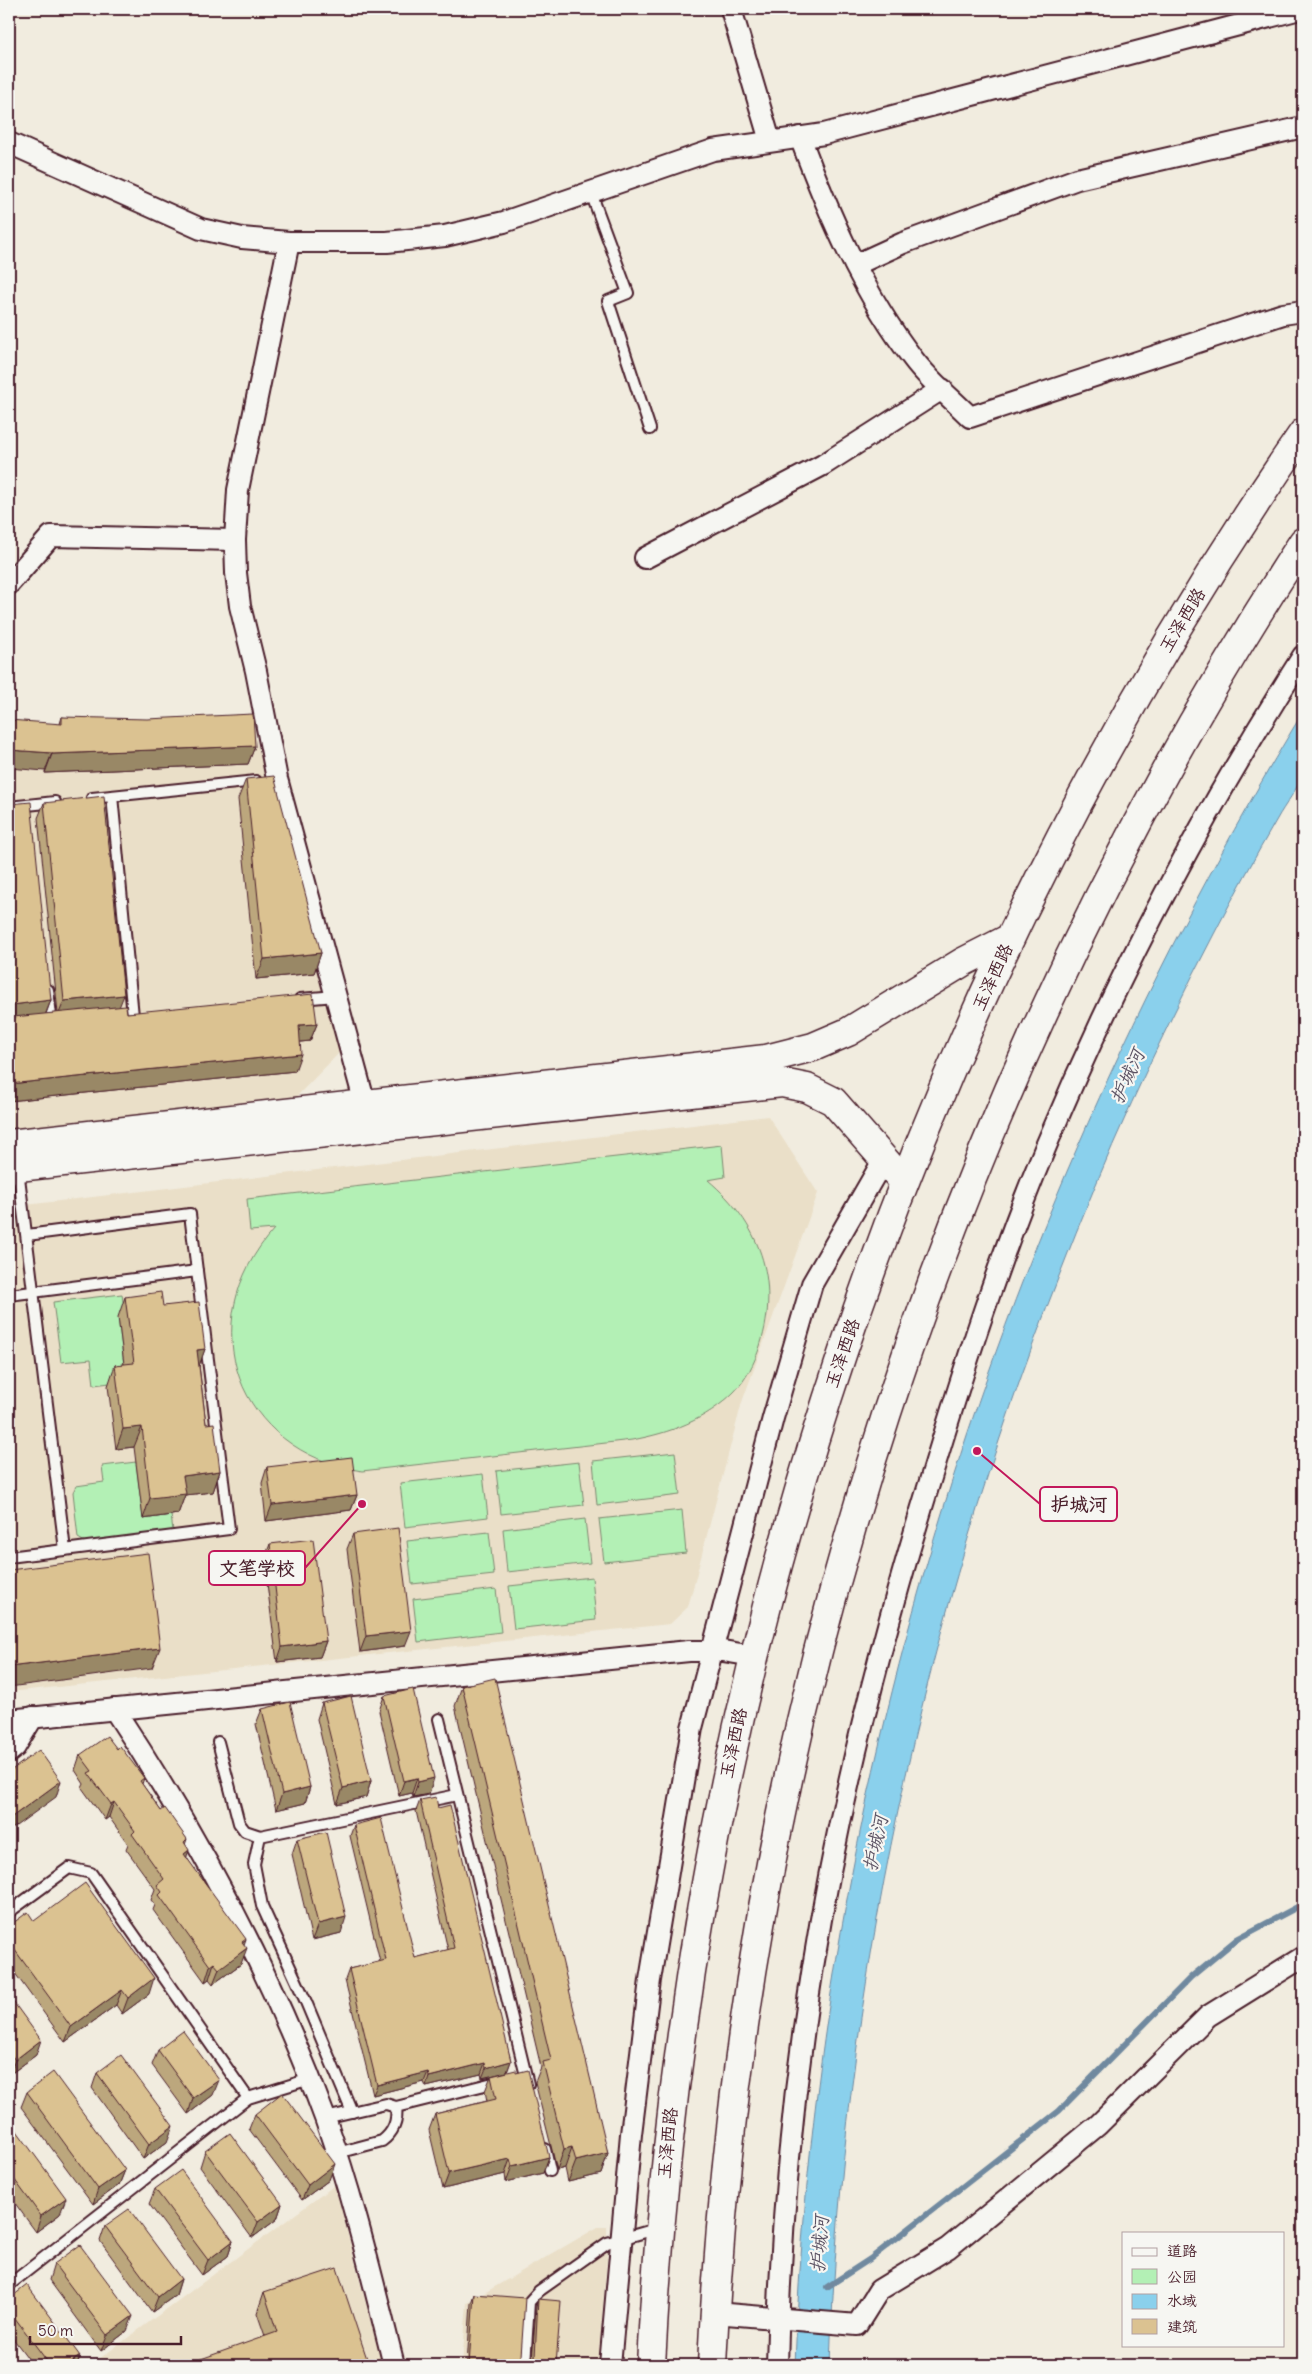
<svg xmlns="http://www.w3.org/2000/svg" width="1312" height="2374" font-family="Delius,'LXGW WenKai TC',sans-serif">
  <style>
    .built { fill: #eadfc8 }
    .green { fill: #b3f0b5; stroke: #7e8870 }
    .water { fill: #8ad0ec; stroke: #70899f }
    .lines { fill: none; stroke-linecap: round; stroke-linejoin: round }
    .stream { stroke: #70899f; stroke-width: 6 }
    .lane-casing { stroke: #4a1f2b; stroke-width: 14 }
    .street-casing { stroke: #4a1f2b; stroke-width: 24 }
    .secondary-casing { stroke: #4a1f2b; stroke-width: 31 }
    .primary-casing { stroke: #4a1f2b; stroke-width: 31 }
    .lane { stroke: #f6f6f2; stroke-width: 10 }
    .street { stroke: #f6f6f2; stroke-width: 20 }
    .secondary { stroke: #f6f6f2; stroke-width: 28 }
    .primary { stroke: #f6f6f2; stroke-width: 28 }
    .wall { fill: #bca77d; stroke: #4a1f2b }
    .shaded-wall { fill: #986; stroke: #4a1f2b }
    .building { fill: #dbc291; stroke: #4a1f2b }
    .labels { text-anchor: middle; dominant-baseline: central; stroke-width: 4.5; stroke-linejoin: round; paint-order: stroke }
    .street-label { font-size: 18px; fill: #4a1f2b; stroke: #f6f6f2 }
    .water-label { font-size: 19px; font-style: italic; fill: #5d5465; stroke: #f6f6f2 }
    .leader { fill: none; stroke: #c2185b; stroke-width: 2 }
    .callout-dot { fill: #c2185b; stroke: #f6f6f2; stroke-width: 2 }
    .callout { fill: #f6f6f2; stroke: #c2185b; stroke-width: 2 }
    .callout-label { font-size: 19px; text-anchor: middle; font-weight: bold; fill: #4a1f2b }
  </style>
  <rect width="100%" height="100%" fill="#f1ecdf"/>
  <filter id="ink" filterUnits="userSpaceOnUse"><feTurbulence type="fractalNoise" baseFrequency=".02" numOctaves="2"/><feDisplacementMap in="SourceGraphic" scale="10" xChannelSelector="R" yChannelSelector="G"/><feConvolveMatrix kernelMatrix="1 2 1 2 8 2 1 2 1" color-interpolation-filters="sRGB"/></filter>
  <g filter="url(#ink)">
    <g class="built">
      <path d="M253,729l87,323 -43,44 -288,33v-399z"/>
      <path d="M768,1116l50,77 -76,209 -54,205 -18,17 -661,68v-485z"/>
      <path d="M335,2185l47,180h-291l134,-99z"/>
      <path d="M598,2227h9v31l-9,107h-136l5,-62z"/>
    </g>
    <g class="green">
      <path d="M722,1145l3,32 -17,3c51,43 73,100 52,166 -5,16 -14,34 -26,46 -28,28 -64,41 -102,48l-270,31c-125,-19 -172,-148 -88,-242l-24,2 -3,-32z"/>
      <path d="M122,1294l3,22 -7,1 8,64 -32,4 -3,-26 -30,3 -8,-60z"/>
      <path d="M675,1452l5,43 -83,10 -4,-44z"/>
      <path d="M136,1462l7,56 28,-3 2,16 -88,11 -7,-4 -5,-46 3,-6 28,-4 -2,-16z"/>
      <path d="M579,1462l5,43 -83,9 -5,-43z"/>
      <path d="M483,1474l5,43 -83,10 -5,-44z"/>
      <path d="M682,1510l4,43 -82,9 -5,-43z"/>
      <path d="M585,1519l5,44 -83,9 -4,-43z"/>
      <path d="M489,1532l5,43 -82,9 -5,-43z"/>
      <path d="M592,1577l4,43 -82,9 -5,-43z"/>
      <path d="M496,1589l5,43 -83,10 -5,-43z"/>
    </g>
    <path class="water" d="M1303,712c0,15 4,49 0,62 -4,13 -19,32 -26,45 -22,38 -43,76 -63,115 -58,111 -110,225 -155,342 -136,346 -217,718 -229,1089h-35c22,-581 206,-1157 508,-1653z"/>
    <g class="lines">
      <path class="stream" d="M827,2287l43,-28 189,-148 132,-134 46,-38 66,-35"/>
      <defs>
        <g id="lane">
          <path d="M591,193l37,100 -20,8 42,128"/>
          <path d="M112,796l21,220"/>
          <path d="M92,798l164,-17"/>
          <path d="M9,807l46,-5"/>
          <path d="M48,990l4,34"/>
          <path d="M300,999l36,-3"/>
          <path d="M18,1169l47,381"/>
          <path d="M27,1235l163,-21 7,57"/>
          <path d="M9,1295l188,-24 32,258 -220,28"/>
          <path d="M439,1719l89,365"/>
          <path d="M218,1742l21,81 6,8 15,5"/>
          <path d="M9,1912l60,-44 22,5 157,225"/>
          <path d="M352,2112l-46,-110 -44,-96 -8,-42 6,-28 197,-41"/>
          <path d="M325,2118l61,-14 10,3 105,-26"/>
          <path d="M545,2149l5,22"/>
          <path d="M337,2153l45,-12c12,-9 16,-20 14,-34"/>
          <path d="M9,2285l239,-187 62,-19"/>
          <path d="M525,2365l4,-63 10,-11 68,-48 52,-15"/>
        </g>
        <g id="street">
          <path d="M731,9l39,132"/>
          <path d="M800,137c29,78 63,157 114,223 16,21 38,39 56,57l313,-103 20,-3"/>
          <path d="M9,143l192,86 41,9 47,4h98l58,-6 59,-14 209,-72 111,-16 476,-125"/>
          <path d="M289,242l-51,248 -3,50 1,33 4,33 16,65 21,108 88,325"/>
          <path d="M855,265l48,-22 174,-64 226,-52"/>
          <path d="M645,558l178,-93 119,-76"/>
          <path d="M9,584l42,-48 184,4"/>
          <path d="M114,1709c85,129 158,264 211,409 29,81 48,164 69,247"/>
          <path d="M9,1720l680,-69h34l30,5"/>
          <path d="M9,1752l6,-5 18,-30"/>
          <path d="M715,2313l142,12 22,-35 69,-42 150,-123 110,-109 95,-59"/>
          <path d="M610,2365l21,-231 19,-154 42,-252 81,-310 39,-134 72,-125"/>
          <path d="M777,2365c3,-133 15,-266 36,-398 26,-164 68,-327 117,-486 34,-113 70,-226 116,-335 71,-170 158,-335 257,-490"/>
        </g>
        <g id="secondary">
          <path d="M9,1144l757,-85 47,-12 35,-15 115,-70 47,-24"/>
          <path d="M9,1168l773,-85 25,5 26,13 71,81"/>
        </g>
        <g id="primary">
          <path d="M651,2365c34,-690 259,-1364 652,-1932"/>
          <path d="M712,2365c30,-647 238,-1280 591,-1823"/>
        </g>
      </defs>
      <use href="#lane" class="lane-casing"/>
      <use href="#street" class="street-casing"/>
      <use href="#secondary" class="secondary-casing"/>
      <use href="#primary" class="primary-casing"/>
      <use href="#lane" class="lane"/>
      <use href="#street" class="street"/>
      <use href="#secondary" class="secondary"/>
      <use href="#primary" class="primary"/>
    </g>
    <g class="wall">
      <path d="M62,717l193,29 -7,18 -203,9z"/>
      <path d="M246,779l75,174 -7,20 -58,6 -18,-180z"/>
      <path d="M44,803l75,204 8,6 190,11 -7,17 -10,1 -5,29 -286,30v-297l42,196 -5,14 12,-1 -20,-195z"/>
      <path d="M125,1297l38,9 42,43 -6,16 7,59 14,47 -7,21 -28,3 -7,19 -35,5 -9,-72 -18,2 -8,-63 7,-21 9,-1 -6,-47z"/>
      <path d="M267,1467l90,28 -6,15 -85,11 -4,-38z"/>
      <path d="M353,1534l52,112 -45,6 -13,-103z"/>
      <path d="M270,1544l56,97 -6,16 -43,5 -13,-102z"/>
      <path d="M462,1686l146,467 -7,21 -33,8 -3,-14 -8,2 -22,-88 6,-15 -86,-361z"/>
      <path d="M384,1696l45,98 -16,3 -1,-4 -13,3 -20,-85z"/>
      <path d="M322,1703l49,78 -5,16 -29,7 -20,-85z"/>
      <path d="M262,1709l48,78 -5,16 -29,7 -20,-86z"/>
      <path d="M117,1749l27,29 -2,6 19,27 26,28 -2,6 2,13 57,87 -3,19 -28,20 -4,-5 -4,3 -52,-72 2,-5 -4,-5 4,-11 -29,-40 2,-5 -19,-27 -4,3 -23,-32 2,-4 -9,-14 5,-15z"/>
      <path d="M420,1800l18,8 73,253 -4,11 -25,6 -1,-4 -55,13 -2,-5 -51,13 -28,-115 4,-11 31,-7 -30,-126 4,-11 61,133 33,-8 -32,-139z"/>
      <path d="M297,1839l44,94 -29,7 -20,-86z"/>
      <path d="M34,1921l115,73 -27,20 -6,-9 -51,37 -56,-77v-39z"/>
      <path d="M9,1996l27,59 -27,20z"/>
      <path d="M158,2050l55,45 -25,19 -36,-49z"/>
      <path d="M97,2073l70,69 -24,17 -51,-71z"/>
      <path d="M491,2076l58,81 -6,16 -37,9 -1,-8 -62,15 -14,-59 6,-16 52,-13 -2,-10z"/>
      <path d="M27,2092l98,78 -6,15 -26,19 -72,-97z"/>
      <path d="M255,2114l74,66 -27,20 -53,-71z"/>
      <path d="M9,2120l51,94 -24,18 -27,-37z"/>
      <path d="M205,2151l77,53 -5,15 -25,19 -52,-71z"/>
      <path d="M155,2189l78,52 -5,15 -26,19 -53,-71z"/>
      <path d="M105,2226l76,53 -5,16 -24,17 -52,-71z"/>
      <path d="M54,2264l73,67 -26,20 -52,-71z"/>
      <path d="M264,2292l105,73 -104,-29 -8,-23z"/>
      <path d="M474,2294l47,62 1,4 5,4 4,-1 1,-1 4,-55 2,-8 18,66h-89l4,-62z"/>
      <path d="M9,2299l71,57 -3,9h-44l-24,-32z"/>
    </g>
    <g class="shaded-wall">
      <path d="M255,746l-7,18 -203,9 7,-19z"/>
      <path d="M9,750l43,3 -7,18 -36,-3z"/>
      <path d="M321,953l-7,20 -58,6 8,-20z"/>
      <path d="M124,995l-6,15 -60,6 6,-15z"/>
      <path d="M51,1000l-7,18 -35,4v-11l3,-6z"/>
      <path d="M317,1024l-7,17 -18,2 7,-18z"/>
      <path d="M301,1054l-6,17 -286,30v-17z"/>
      <path d="M205,1349l-7,20 -1,-19z"/>
      <path d="M142,1427l-8,20 -18,2 7,-20z"/>
      <path d="M220,1471l-7,21 -28,3 -7,19 -35,5 7,-21 33,-22z"/>
      <path d="M357,1495l-6,15 -85,11 6,-16z"/>
      <path d="M411,1631l-6,15 -45,6 6,-16z"/>
      <path d="M326,1641l-6,16 -43,5 5,-15z"/>
      <path d="M160,1648l-8,20 -143,19v-20z"/>
      <path d="M417,1778l-5,15 -13,3 5,-15z"/>
      <path d="M434,1778l-5,16 -16,3 5,-15z"/>
      <path d="M61,1781l-5,16 -47,34v-12z"/>
      <path d="M371,1781l-5,16 -29,7 6,-16z"/>
      <path d="M310,1787l-5,16 -29,7 6,-16z"/>
      <path d="M114,1802l-5,15 -4,3 6,-16z"/>
      <path d="M189,1850l-5,15v-11z"/>
      <path d="M346,1917l-5,16 -29,7 6,-16z"/>
      <path d="M246,1939l-5,14 6,-5 -6,16 -28,20 6,-15 23,-27z"/>
      <path d="M214,1963l-5,16 -4,3 5,-16z"/>
      <path d="M154,1978l-5,16 -27,20 6,-16z"/>
      <path d="M122,1990l-6,15 -51,37 6,-15z"/>
      <path d="M41,2040l-5,15 -27,20 6,-15z"/>
      <path d="M511,2061l-4,11 -25,6 4,-10z"/>
      <path d="M485,2063l-4,11 -55,13 3,-10z"/>
      <path d="M428,2072l-4,10 -51,13 4,-10z"/>
      <path d="M219,2080l-6,15 -25,19 5,-16z"/>
      <path d="M173,2126l-6,16 -24,17 6,-15z"/>
      <path d="M572,2147l-7,21 -8,2 7,-21z"/>
      <path d="M608,2153l-7,21 -33,8 8,-21z"/>
      <path d="M549,2157l-6,16 -37,9 6,-16z"/>
      <path d="M510,2159l-5,15 -62,15 6,-16z"/>
      <path d="M335,2164l-6,16 -27,20 6,-15z"/>
      <path d="M125,2170l-6,15 -26,19 5,-15z"/>
      <path d="M66,2198l-6,16 -24,18 5,-16z"/>
      <path d="M282,2204l-5,15 -25,19 6,-16z"/>
      <path d="M233,2241l-5,15 -26,19 6,-15z"/>
      <path d="M181,2279l-5,16 -24,17 6,-15z"/>
      <path d="M133,2316l-6,15 -26,20 6,-16z"/>
      <path d="M80,2356l-3,9h-10z"/>
    </g>
    <g class="building">
      <path d="M253,714l2,32 -203,8v-1l-43,-3v-30l53,4v-7l85,2z"/>
      <path d="M274,776l47,177 -57,6 -18,-180z"/>
      <path d="M104,796l20,199 -60,6 -20,-198z"/>
      <path d="M31,802l20,198 -39,5 -3,6v-207z"/>
      <path d="M313,994l4,30 -18,1 2,29 -292,30v-72l4,5 113,-11 1,7z"/>
      <path d="M161,1292l2,14 36,-4 6,47 -8,1 9,74 8,-1 6,48 -37,5 3,18 -36,4 -8,-71 -19,2 -8,-64 19,-2 -9,-66z"/>
      <path d="M352,1457l5,38 -85,10 -5,-38z"/>
      <path d="M398,1528l13,103 -45,5 -13,-102z"/>
      <path d="M313,1539l13,102 -44,6 -12,-103z"/>
      <path d="M148,1553l12,95 -151,19v-97z"/>
      <path d="M495,1678l113,475 -32,8 -4,-14 -8,2 -21,-87 8,-2 -89,-374z"/>
      <path d="M413,1689l21,89 -16,4 -1,-4 -13,3 -20,-85z"/>
      <path d="M351,1696l20,85 -28,7 -21,-85z"/>
      <path d="M290,1702l20,85 -28,7 -20,-85z"/>
      <path d="M107,1736l10,13 3,-3 24,32 -4,3 21,30 4,-3 22,31 -3,3 5,8 -5,4 62,85 -4,3 5,6 -28,21 -5,-6 -4,3 -51,-71 3,-3 -5,-7 7,-6 -32,-45 3,-3 -21,-29 -3,2 -23,-31 4,-2 -12,-16z"/>
      <path d="M39,1750l22,31 -52,38v-47z"/>
      <path d="M436,1797l2,11 12,-3 61,256 -25,7 -1,-5 -56,14 -1,-5 -51,13 -28,-116 37,-9 -32,-135 27,-7 34,140 39,-10 -34,-148z"/>
      <path d="M326,1832l20,85 -28,7 -21,-85z"/>
      <path d="M85,1883l69,95 -26,20 -6,-8 -51,37 -62,-85v-16l19,-14 6,9z"/>
      <path d="M9,1996l32,44 -26,20 -6,-8z"/>
      <path d="M183,2031l36,49 -26,18 -35,-48z"/>
      <path d="M121,2055l52,71 -24,18 -52,-71z"/>
      <path d="M516,2070v3l12,-3 21,87 -37,9 -2,-7 -61,14 -14,-59 61,-15 -5,-23z"/>
      <path d="M53,2072l72,98 -27,19 -71,-97z"/>
      <path d="M282,2093l53,71 -27,21 -53,-71z"/>
      <path d="M9,2120l57,78 -25,18 -32,-44z"/>
      <path d="M230,2133l52,71 -24,18 -53,-71z"/>
      <path d="M181,2170l52,71 -25,19 -53,-71z"/>
      <path d="M129,2209l52,70 -23,18 -53,-71z"/>
      <path d="M80,2245l53,71 -26,19 -53,-71z"/>
      <path d="M337,2268l32,97h-185l93,-33 -13,-40z"/>
      <path d="M27,2285l53,71 -13,9h-17l-41,-55v-11z"/>
      <path d="M474,2294l51,4 -4,58 1,4 5,4 4,-1 4,-6 3,-58 23,2 -5,64h-87z"/>
    </g>
  </g>
  <g class="labels">
    <g class="street-label">
      <text transform="translate(1182 620) rotate(-59)">玉泽西路</text>
      <text transform="translate(992 977) rotate(-65)">玉泽西路</text>
      <text transform="translate(842 1353) rotate(-71)">玉泽西路</text>
      <text transform="translate(733 1743) rotate(-78)">玉泽西路</text>
      <text transform="translate(667 2143) rotate(-84)">玉泽西路</text>
    </g>
    <g class="water-label">
      <text transform="translate(1127 1076) rotate(-66)">护城河</text>
      <text transform="translate(875 1843) rotate(-78)">护城河</text>
      <text transform="translate(819 2244) rotate(-86)">护城河</text>
    </g>
  </g>
  <path class="leader" d="M977 1451L1040 1504M362 1504L305 1568"/>
  <g class="callout-dot">
    <circle cx="977" cy="1451" r="5"/>
    <circle cx="362" cy="1504" r="5"/>
  </g>
  <g class="callout">
    <rect x="1040" y="1487" width="77" height="34" rx="5"/>
    <rect x="209" y="1551" width="96" height="34" rx="5"/>
  </g>
  <g class="callout-label">
    <text x="1079" y="1511">护城河</text>
    <text x="257" y="1575">文笔学校</text>
  </g>
  <rect width="1312" height="2374" fill="none" stroke="#f6f6f2" stroke-width="30"/>
  <rect x="15" y="15" width="1282" height="2344" fill="none" stroke="#4a1f2b" stroke-width="2" filter="url(#ink)"/>
  <rect x="1122" y="2232" width="162" height="115" fill="#f6f6f2" stroke="#b1a0a2"/>
  <rect x="1132" y="2248" width="25" height="8" fill="#f6f6f2" stroke="#b1a0a2"/>
  <text x="1167" y="2256" font-size="15" fill="#4a1f2b">道路</text>
  <rect x="1132" y="2269" width="25" height="15" fill="#b3f0b5" stroke="#b1a0a2"/>
  <text x="1167" y="2282" font-size="15" fill="#4a1f2b">公园</text>
  <rect x="1132" y="2294" width="25" height="15" fill="#8ad0ec" stroke="#b1a0a2"/>
  <text x="1167" y="2306" font-size="15" fill="#4a1f2b">水域</text>
  <rect x="1132" y="2319" width="25" height="15" fill="#dbc291" stroke="#b1a0a2"/>
  <text x="1167" y="2332" font-size="15" fill="#4a1f2b">建筑</text>
  <path d="M30 2336v8h151v-8" fill="none" stroke="#4a1f2b" stroke-width="2.5"/>
  <text x="38" y="2336" font-size="15" fill="#4a1f2b" stroke="#f6f6f2" stroke-width="4" paint-order="stroke">50 m</text>
</svg>
